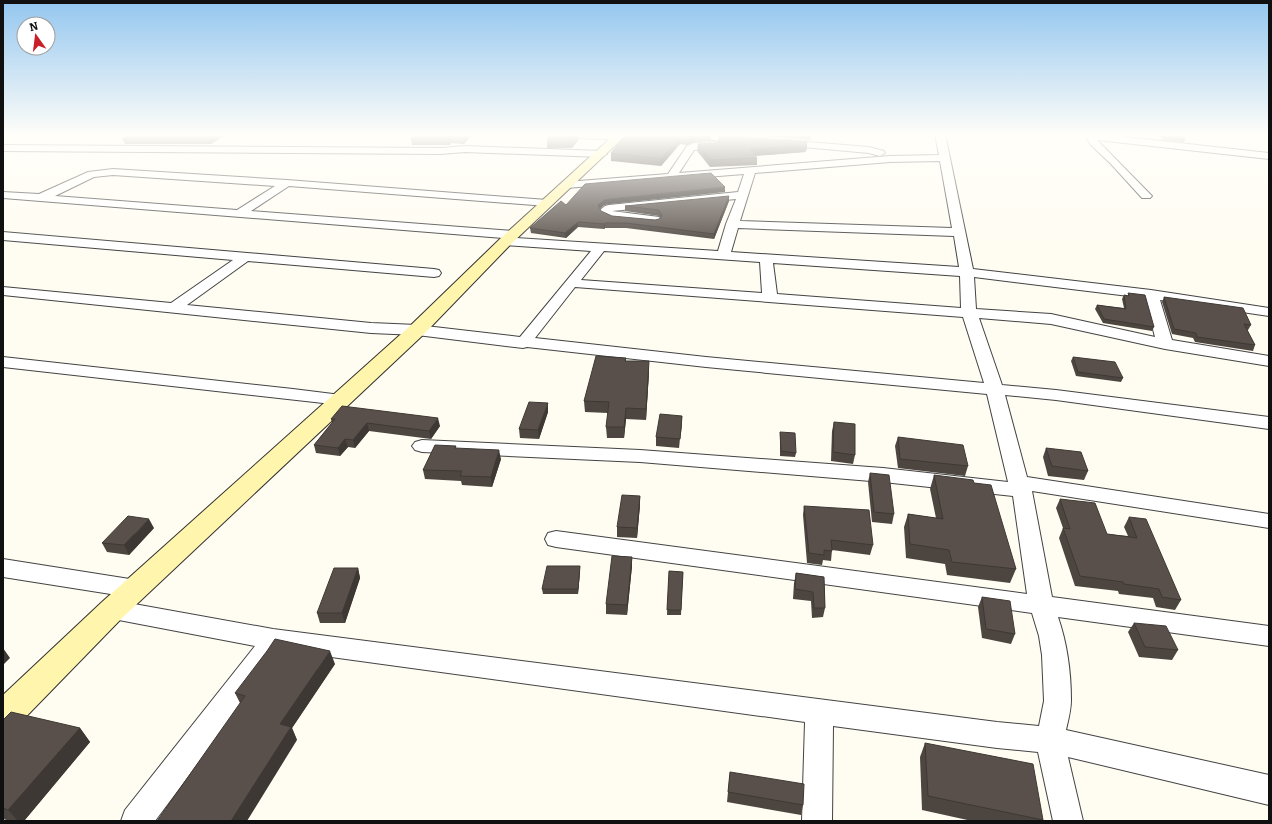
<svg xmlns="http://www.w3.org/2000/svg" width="1272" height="824" font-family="Bitter,serif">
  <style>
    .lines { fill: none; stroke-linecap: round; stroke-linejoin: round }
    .street-casing { stroke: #434343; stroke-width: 2 }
    .secondary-casing { stroke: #323232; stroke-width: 2 }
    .street { fill: #fff; fill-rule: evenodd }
    .secondary { fill: #fff5ad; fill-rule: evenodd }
    .wall { fill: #4d4540 }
    .shaded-wall { fill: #3e3834 }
    .building { fill: #59504b; stroke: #3e3834 }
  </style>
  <rect width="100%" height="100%" fill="#fffcf2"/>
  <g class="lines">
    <defs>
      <g id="street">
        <path d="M560,134h60l4,3 -5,3 -55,-3z"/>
        <path d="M681,134c12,0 59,-1 66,6l-5,3 -57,-6z"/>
        <path d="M935,134h10l28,135 178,21 118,18v8l-109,-16 12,40 97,16v10l-104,-17 -114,-25 -72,-6 23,67 54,5 213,27v12l-213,-29 -51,-5 22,82 242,37v14l-237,-37 20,106 217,29v20l-211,-29c9,26 13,55 13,83 0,10 -3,21 -5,30l203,45v30l-201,-48 15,64h-30l-15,-69 -41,-4 -164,-22 -1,95h-30l3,-99 -525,-72 -8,14 -117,157h-34l4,-11 130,-164 -152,-29 -3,-7 3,-7 9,-3 161,29 724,93 42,4 5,-25 -2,-46 -3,-19 -7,-23 -476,-66 -8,-2 -3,-6 3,-6 8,-2 471,63 -14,-98 -130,-14 -243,-20 -218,-10 -7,-2 -3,-4 3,-4 7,-2 218,10 243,18 125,14 -21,-88 -281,-27 -179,-20 -4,1 -106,-13 -46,-2 -368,-38v-8l168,16 62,-43 -230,-20v-8l431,37 5,1 2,3 -2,3 -5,1 -186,-16 -61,44 184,18 46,2 103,12 71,-86 -85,-6 -4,-1 -2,-3 3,-3 -500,-40v-6l36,2 49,-22 25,-3 174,11 260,20 4,1 2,2 -2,2 -4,1 -258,-20 -38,25 261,20 4,1 2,3 -2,3 202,13 8,-27 10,-25 -124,12 47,6 2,3 -2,3 -4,1 -43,-4 -10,-5 -2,-5 5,-4 4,-1 129,-13 6,-18 -178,14 -5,-3 5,-3 102,-8 19,-28 7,-3 22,-1 5,3 -5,3 -22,2 -15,23 211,-17 49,-1zM940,161l12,67 -212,-7 15,-48 135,-11zM113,175l162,11 -38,24 -182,-14 39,-19zM738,228l216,8 5,31 -228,-15zM604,251l156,11 2,31 -181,-13zM773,263l187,13 1,32 -184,-14zM974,277l171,21 10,39 -104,-23 -75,-5zM575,287l388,30 21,66 -278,-26 -171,-19z"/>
        <path d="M1084,134h14l171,19v6l-172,-19 53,54 2,2 -2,2h-8l-31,-34 -20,-19z"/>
        <path d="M784,140l85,7 15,4 1,2 -5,3 -11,-3 -88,-8 -2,-2 2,-2z"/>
        <path d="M3,145l438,3 24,-2 137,5 5,3 -5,3 -137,-5 -24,2 -438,-3z"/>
        <path d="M3,357l290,32 48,6 6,1 3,4 -3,4 -6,1 -338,-38z"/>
        <path d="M3,559l133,21 8,3 4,6 -4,6 -8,3 -133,-21z"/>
      </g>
      <path id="secondary" d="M615,134h12l-116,110 -87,90 -302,284 -107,110 -12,4v-37l99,-93 308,-276 91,-88z"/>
    </defs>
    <use href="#street" class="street-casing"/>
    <use href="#secondary" class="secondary-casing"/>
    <use href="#street" class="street"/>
    <use href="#secondary" class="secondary"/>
  </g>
  <g class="wall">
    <path d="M227,134l-16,10h-86l-3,-5z"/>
    <path d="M473,134l-9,10 -13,-1 -1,2h-38l-1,-6z"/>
    <path d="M551,134h28v5l-7,9h-25v-9z"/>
    <path d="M627,134h84v7l-17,1 -8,3 -6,-1 -19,22 -50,-5v-8z"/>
    <path d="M742,134h70l-2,6z"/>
    <path d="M1158,134h23l4,5 -1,3 -21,-2z"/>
    <path d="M718,135l89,14 -2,3 -50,4 2,2v7l-47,2 -13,-16 1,-7 19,-1 1,-1z"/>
    <path d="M725,192l-116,12 -5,1 -4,3 1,3 11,5 43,4 4,-1 2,-1 -2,-2 -34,-5v-5l104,-5 -15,38 -88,-11h-21l-1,1 -26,-2 -12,11 -35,-5 -1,-5 36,-23z"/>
    <path d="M1128,293l26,34 -2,4 -49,-8 -8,-14 2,-4 27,3 -2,-9 2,-4 4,1z"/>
    <path d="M1164,297l87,28 -3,5h-1l8,15 -2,6 -58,-9 -2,-4 -21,-4 -10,-32z"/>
    <path d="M1073,357l50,21 -2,4 -45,-6 -5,-15z"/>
    <path d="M626,358v3l23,11 -3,48 -20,-1 -2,19h-17l-1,-11 2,-14 -23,-1 -1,-11z"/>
    <path d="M548,412l-9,27 -19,-1 -1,-9z"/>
    <path d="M682,416l-3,32 -23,-2v-9z"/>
    <path d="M331,419l109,7 -9,13 -62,-8 -14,17 -7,-1 -8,9 -24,-3 -2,-8 18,-22z"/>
    <path d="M834,422l21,33 -2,9 -22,-3 1,-30z"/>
    <path d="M780,432l16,21 -1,4 -15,-1z"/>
    <path d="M898,437l70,29 -3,10 -67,-8 -3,-22z"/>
    <path d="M456,446v3l45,10 -9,28 -30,-2 -1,-4 -36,-2 -2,-9z"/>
    <path d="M1046,448l42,23 -4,9 -36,-4 -5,-19z"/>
    <path d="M870,473l24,41 -2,10 -20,-2 -4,-40z"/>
    <path d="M934,475l40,8 42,86 -6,14 -63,-8 -2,-11 -39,-6 -2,-31 4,-13 28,4 -6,-29z"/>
    <path d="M640,496v9l-3,33 -20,-1v-10z"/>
    <path d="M1060,499l47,35 21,2 -4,-9 5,-10 52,83 -6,10 -19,-3 -3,-9 -34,-4 -1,-3 -43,-5 -16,-48 4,-10 -7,-20z"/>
    <path d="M804,506l69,39 -3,10 -38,-5 -1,11 -8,-1 -1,5 -15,-2 -4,-48z"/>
    <path d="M154,528l-25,27 -22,-3 -5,-9z"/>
    <path d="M632,557v9l-5,49 -21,-1v-10z"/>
    <path d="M358,568l2,10 -15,45h-25l-3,-10z"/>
    <path d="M580,571l-2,23h-35l-1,-5z"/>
    <path d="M669,571l14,1 -2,43h-14z"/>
    <path d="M796,573l28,4 1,31 -2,9 -11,1 -1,-17 -18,-2 1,-16z"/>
    <path d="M982,597l33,37 -4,10 -29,-6 -4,-31z"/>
    <path d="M1134,623l44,27 -6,10 -33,-3 -11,-25z"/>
    <path d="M335,664l-43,64 5,12 -57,-37 -5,-10z"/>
    <path d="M3,720l77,8 10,14 -66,79h-14l-7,-2z"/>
    <path d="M925,743l118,77 -1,1h-70l-50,-11 -2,-53z"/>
    <path d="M730,772l73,33 -2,10 -74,-13z"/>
  </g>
  <g class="shaded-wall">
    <path d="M217,134h10l-16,10 -2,-5z"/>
    <path d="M467,134h6l-9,10v-6z"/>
    <path d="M576,134h3v5l-7,9 -1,-8z"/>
    <path d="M694,135v7l-8,3 1,-7z"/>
    <path d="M450,137l1,6 -1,2 -1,-5z"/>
    <path d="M680,137v7l-19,22v-7z"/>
    <path d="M807,142v7l-2,3 -55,4v-7z"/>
    <path d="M725,187v5l-116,12 -5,1 -5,5 -1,-5 6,-5 5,-1z"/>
    <path d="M729,196v5l-15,38v-5z"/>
    <path d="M578,222v5l-12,11 -1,-5z"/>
    <path d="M605,223v5l-1,1v-5z"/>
    <path d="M649,361v11l-3,48v-11z"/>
    <path d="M548,403v9l-9,27 -1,-9z"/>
    <path d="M626,408v11l-2,19v-11z"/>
    <path d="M682,416v9l-3,23 1,-9z"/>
    <path d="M438,418l2,8 -9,13 -2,-8z"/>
    <path d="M367,423l2,8 -14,17 -2,-8z"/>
    <path d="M345,439l3,8 -8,9 -2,-8z"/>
    <path d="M499,450l2,9 -9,28 -1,-10z"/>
    <path d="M640,496v9l-3,33v-10z"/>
    <path d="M149,519l5,9 -25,27 -5,-10z"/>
    <path d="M632,557v9l-5,49v-10z"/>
    <path d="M580,566v5l-2,23v-5z"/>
    <path d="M358,568l2,10 -15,45 -3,-10z"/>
    <path d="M3,648l7,10 -7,7z"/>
    <path d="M330,651l5,13 -43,64 5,12 -50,81h-16l49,-97z"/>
    <path d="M80,728l10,14 -66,79h-6l-10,-11z"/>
  </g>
  <g class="building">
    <path d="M130,134h87l-8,5h-87z"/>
    <path d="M415,134h52l-3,4 -14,-1 -1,3 -38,-1z"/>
    <path d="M551,134h25l-5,6 -24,-1z"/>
    <path d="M627,134h72l-5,1 -7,3 -7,-1 -19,22 -50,-6z"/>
    <path d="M1162,134h19l4,5 -21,-2z"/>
    <path d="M718,135l89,7 -1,3 -56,4 7,9 -46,2 -13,-16 19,-1 6,-4z"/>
    <path d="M711,173l14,14 -116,12 -5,1 -6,5 3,6 11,5 43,4 4,-1 3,-3 -3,-6 -34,-4 104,-10 -15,38 -88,-11h-21l-1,1 -26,-2 -13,11 -35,-5 31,-27 5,4 19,-21z"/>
    <path d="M1128,293l17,2 9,32 -50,-8 -7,-14 29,4 -2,-14 5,1z"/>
    <path d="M1164,297l79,11 8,17 -7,-1 11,21 -58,-8 -1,-4 -22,-4z"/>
    <path d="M596,356l30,2 -1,3h24l-3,48 -20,-1 -2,19h-18l3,-25 -25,-1z"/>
    <path d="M1073,357l42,5 8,16 -45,-6z"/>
    <path d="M529,402l19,1 -10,27 -19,-1z"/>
    <path d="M342,406l96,12 -9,13 -62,-8 -14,17 -8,-1 -7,9 -24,-3 21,-26h-4z"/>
    <path d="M660,414l22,2 -2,23 -24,-2z"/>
    <path d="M834,422l21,2v31l-22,-3z"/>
    <path d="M780,432l15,1 1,20 -15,-2z"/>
    <path d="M898,437l65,8 5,21 -68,-7z"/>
    <path d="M435,445l21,1 -1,2 44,2 -8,27 -31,-1 2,-5 -39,-1z"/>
    <path d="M1046,448l35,4 7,19 -36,-5z"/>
    <path d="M870,473l19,2 5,39 -20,-2z"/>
    <path d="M934,475l39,5 1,3 17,2 25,84 -64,-7 -3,-12 -39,-6 -2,-30 35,5z"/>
    <path d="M622,495l18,1 -3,32 -20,-1z"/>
    <path d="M1060,499l35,4 12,31 30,4 -8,-21 17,2 35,81 -19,-3 -3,-8 -35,-5 -1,-2 -43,-6 -17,-48 7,1z"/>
    <path d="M804,506l65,4 4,35 -42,-5 1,11 -8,-1v5l-15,-2z"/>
    <path d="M128,516l21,3 -25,26 -22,-2z"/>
    <path d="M612,556l20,1 -5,48 -21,-1z"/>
    <path d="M547,566h33l-2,23h-36z"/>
    <path d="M334,568h24l-16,45h-25z"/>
    <path d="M669,571l14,1 -2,38h-14z"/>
    <path d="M796,573l28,4 1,31h-11l-1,-16 -18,-3z"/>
    <path d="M982,597l28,4 5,33 -29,-5z"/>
    <path d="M1134,623l32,3 12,24 -33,-3z"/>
    <path d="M275,639l55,12 -50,73 11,3 -60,94h-74l88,-125 -10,-3 32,-42z"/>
    <path d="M11,712l69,16 -72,82 -5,-2v-88z"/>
    <path d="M925,743l108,21 10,56 -115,-24z"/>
    <path d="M730,772l74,12 -1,21 -75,-13z"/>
  </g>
  <linearGradient id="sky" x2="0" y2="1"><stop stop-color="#93c6ef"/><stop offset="0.54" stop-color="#fffef9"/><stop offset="1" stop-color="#fffef9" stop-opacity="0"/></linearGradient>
  <rect width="1272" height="250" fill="url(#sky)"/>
  <rect width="1272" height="824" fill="none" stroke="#101010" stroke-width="8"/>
  <g transform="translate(36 36) rotate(346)"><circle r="19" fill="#ffffff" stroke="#9f9f9f"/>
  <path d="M0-3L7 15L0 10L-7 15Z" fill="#c81f29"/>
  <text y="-6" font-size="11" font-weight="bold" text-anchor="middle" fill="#101010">N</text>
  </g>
</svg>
